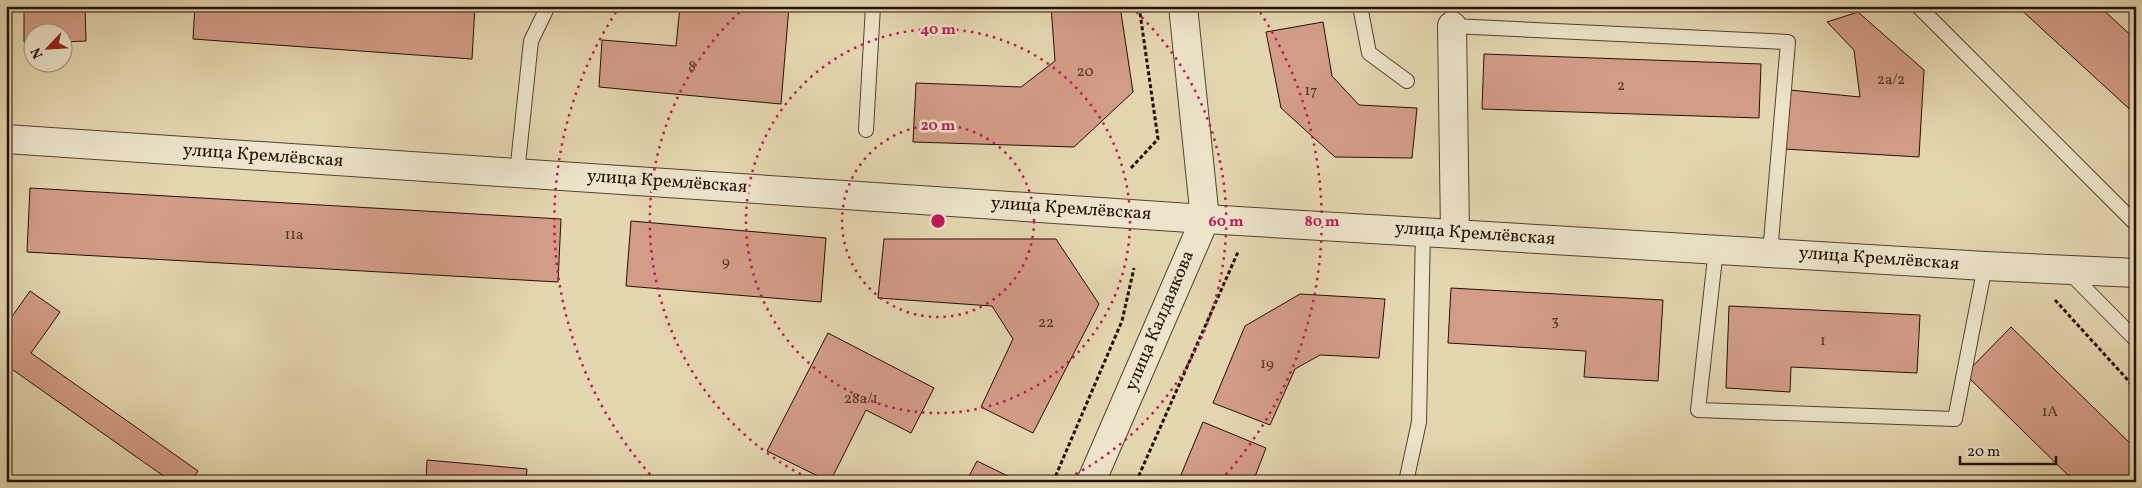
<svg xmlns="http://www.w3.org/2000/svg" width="2142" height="488" font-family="Vollkorn,serif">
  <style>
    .building { fill: #d39c87; stroke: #241005 }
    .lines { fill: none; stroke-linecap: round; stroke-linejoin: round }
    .service-casing { stroke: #544230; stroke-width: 16 }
    .minor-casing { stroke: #544230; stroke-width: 30 }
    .tertiary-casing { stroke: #544230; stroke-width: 30 }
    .path { stroke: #241005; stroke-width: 3; stroke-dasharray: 4 2.5; stroke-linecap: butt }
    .service { stroke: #ede4cb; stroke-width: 14 }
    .minor { stroke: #ede4cb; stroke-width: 28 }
    .tertiary { stroke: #ede4cb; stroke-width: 28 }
    .ring { fill: none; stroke: #c2185b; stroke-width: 2.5; stroke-dasharray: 2.5 5 }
    .labels { text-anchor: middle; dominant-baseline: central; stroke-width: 5; stroke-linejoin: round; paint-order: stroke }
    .number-label { font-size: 15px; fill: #503326 }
    .street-label { font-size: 18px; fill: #241005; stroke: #ede4cb }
    .centre { fill: #c2185b; stroke: #ede4cb; stroke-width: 2.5 }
    .ring-label { font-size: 15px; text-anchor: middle; font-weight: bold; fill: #c2185b; stroke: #ede4cb; stroke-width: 5; stroke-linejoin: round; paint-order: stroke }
  </style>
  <rect width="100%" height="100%" fill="#e4d6af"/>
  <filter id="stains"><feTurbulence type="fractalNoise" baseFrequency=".004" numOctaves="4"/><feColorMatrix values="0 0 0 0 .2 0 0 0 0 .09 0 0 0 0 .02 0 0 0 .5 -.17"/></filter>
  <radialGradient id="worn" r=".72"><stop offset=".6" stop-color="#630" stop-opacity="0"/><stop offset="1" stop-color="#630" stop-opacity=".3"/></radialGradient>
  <g class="building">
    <path d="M24,6h61l1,35 -24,1v-10h-30v10h-8z"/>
    <path d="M195,6h280l-3,53 -279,-20z"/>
    <path d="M680,6h109l-8,98 -182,-17 3,-47 74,6z"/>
    <path d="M1051,6h69l13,86 -59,55 -161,-5 3,-59 105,4 34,-26z"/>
    <path d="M2017,6h82l37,34v75z"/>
    <path d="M1858,12l66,58 -5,87 -135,-8 6,-59 70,7 -6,-47 -27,-28z"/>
    <path d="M1323,22l9,54 27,29 58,3 -5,50 -77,-1 -54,-49 -15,-76z"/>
    <path d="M1484,54l277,10 -2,54 -277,-9z"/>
    <path d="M30,188l531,31 -3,63 -531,-30z"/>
    <path d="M631,221l195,17 -5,64 -195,-16z"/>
    <path d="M884,239h172l43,65 -66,129 -52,-26 32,-68 -21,-33 -114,-8z"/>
    <path d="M1451,288l212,12 -5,81 -74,-4 2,-26 -138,-8z"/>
    <path d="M30,291l30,21 -29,41 167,118 -8,11h-18l-166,-117v-40z"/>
    <path d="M1300,294l85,5 -6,59 -59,-3 -25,14 -25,56 -57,-22 32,-77z"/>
    <path d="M1729,306l191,9 -3,58 -126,-6 -1,25 -64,-4z"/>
    <path d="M2011,327l125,122v33h-61l-110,-108z"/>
    <path d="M828,333l106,55 -23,45 -45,-23 -36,72 -63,-31z"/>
    <path d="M1203,422l63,26 -13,34h-75z"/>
    <path d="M427,460l100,9 -1,13h-100z"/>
    <path d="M977,461l43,21h-54z"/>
  </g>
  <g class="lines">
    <defs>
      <g id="service">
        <path d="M1360,6l9,47 38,28"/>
        <path d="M1918,6l218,218"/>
        <path d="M1452,26l336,16 -18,211"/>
        <path d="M866,130l7,-124"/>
        <path d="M517,173l14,-132 17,-35"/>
        <path d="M1716,249l-18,161 257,9 30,-153"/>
        <path d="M2068,271l68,69"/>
        <path d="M1406,482l13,-60 4,-191"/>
      </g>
      <g id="minor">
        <path d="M1452,26l3,207"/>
        <path d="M6,139l1199,80 780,47 151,7"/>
      </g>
      <path id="tertiary" d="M1091,482l114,-263 -22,-213"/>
    </defs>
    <use href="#service" class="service-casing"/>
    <use href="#minor" class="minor-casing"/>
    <use href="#tertiary" class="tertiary-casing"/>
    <g class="path">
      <path d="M1131,168l27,-29 -19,-133"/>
      <path d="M2055,300l81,89"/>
      <path d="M1053,482l69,-161 12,-53"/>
      <path d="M1136,482l102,-230"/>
    </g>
    <use href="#service" class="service"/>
    <use href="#minor" class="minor"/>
    <use href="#tertiary" class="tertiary"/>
  </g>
  <g class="ring">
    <circle cx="938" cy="221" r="96"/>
    <circle cx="938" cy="221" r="192"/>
    <path d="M814 481A288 288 0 0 1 745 7M1131 7A288 288 0 0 1 1062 481"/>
    <path d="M655 480A384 384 0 0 1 620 6M1256 6A384 384 0 0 1 1221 480"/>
  </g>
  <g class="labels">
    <g class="number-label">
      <text x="692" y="67">8</text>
      <text x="1085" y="72">20</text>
      <text x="1891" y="80">2а/2</text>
      <text x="1621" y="86">2</text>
      <text x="1311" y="91">17</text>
      <text x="294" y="235">11а</text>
      <text x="726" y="262">9</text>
      <text x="1555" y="321">3</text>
      <text x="1046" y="323">22</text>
      <text x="1823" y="341">1</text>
      <text x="1267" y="364">19</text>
      <text x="861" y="399">28а/1</text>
      <text x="2050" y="412">1А</text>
    </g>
    <g class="street-label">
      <text transform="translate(263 156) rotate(4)">улица Кремлёвская</text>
      <text transform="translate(667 182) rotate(4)">улица Кремлёвская</text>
      <text transform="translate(1071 209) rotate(4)">улица Кремлёвская</text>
      <text transform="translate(1475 234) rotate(4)">улица Кремлёвская</text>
      <text transform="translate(1879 259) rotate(4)">улица Кремлёвская</text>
      <text transform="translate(1160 321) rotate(-67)">улица Калдаякова</text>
    </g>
  </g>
  <circle cx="938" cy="221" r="8" class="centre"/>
  <g class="ring-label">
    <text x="938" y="34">40 m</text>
    <text x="938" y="130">20 m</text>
    <text x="1226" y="226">60 m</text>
    <text x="1322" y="226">80 m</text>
  </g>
  <rect width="2142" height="488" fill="none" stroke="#e4d6af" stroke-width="25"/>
  <rect x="8" y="8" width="2127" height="473" fill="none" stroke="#241005" stroke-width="2.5"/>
  <rect x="12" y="12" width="2117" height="463" fill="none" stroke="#241005"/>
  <g transform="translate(48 48) rotate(245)"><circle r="24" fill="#ede4cb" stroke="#9d8f7c"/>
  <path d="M0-4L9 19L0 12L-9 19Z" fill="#8f2418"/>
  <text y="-8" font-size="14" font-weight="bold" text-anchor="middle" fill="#241005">N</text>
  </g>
  <path d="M1960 456v8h96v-8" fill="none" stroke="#241005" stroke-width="2.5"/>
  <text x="1967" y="456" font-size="15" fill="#241005" stroke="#ede4cb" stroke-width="4" paint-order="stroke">20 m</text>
  <rect width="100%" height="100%" filter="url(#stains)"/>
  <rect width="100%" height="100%" fill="url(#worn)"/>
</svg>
